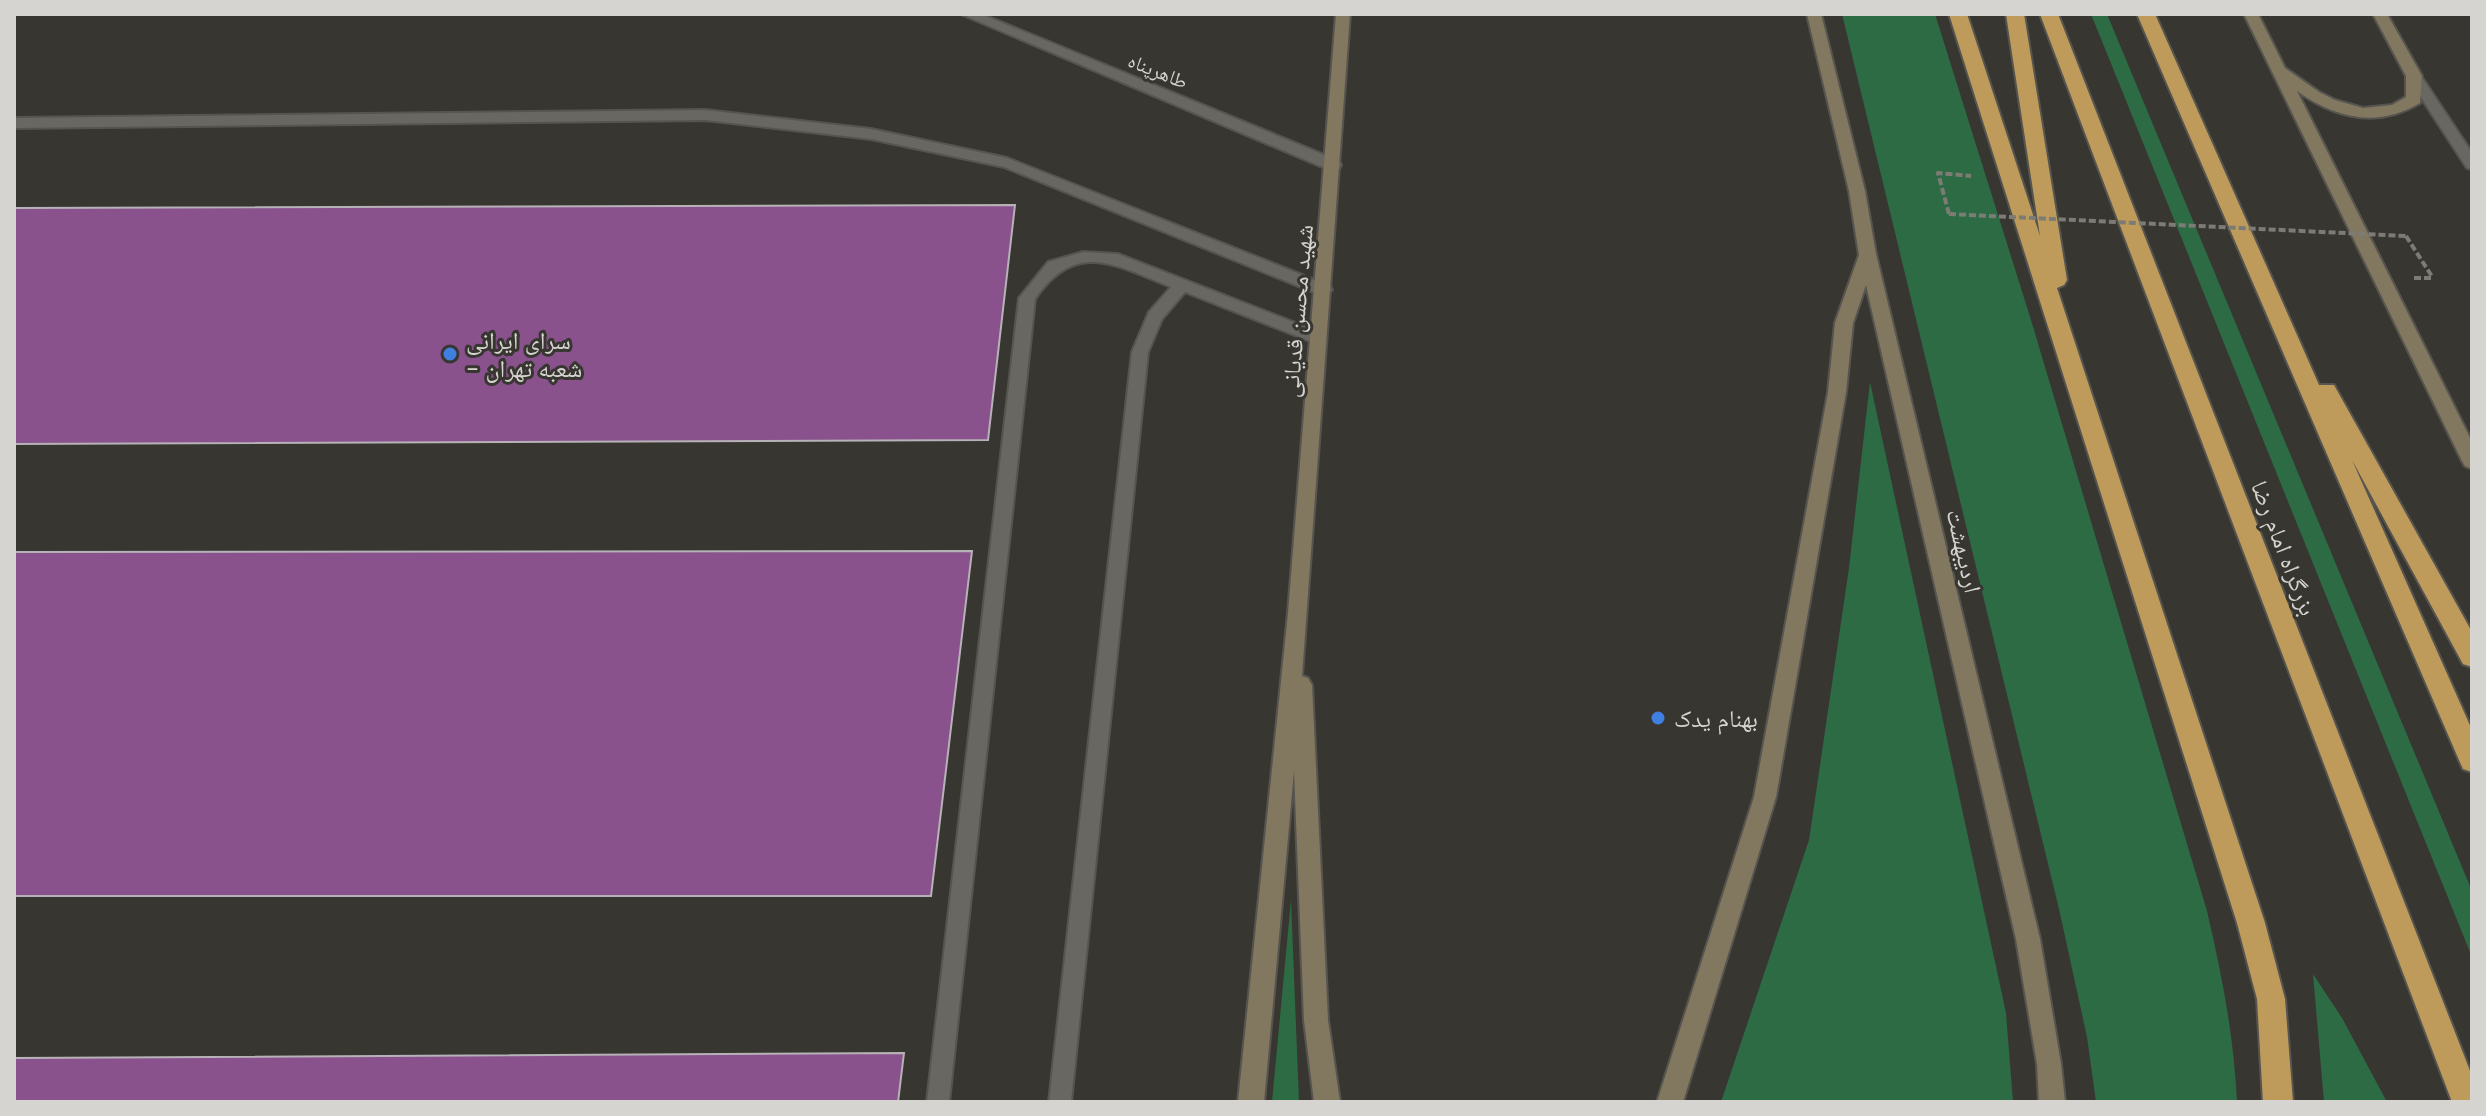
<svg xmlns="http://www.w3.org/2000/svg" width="2486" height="1116" font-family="'DM Sans','Noto Naskh Arabic',sans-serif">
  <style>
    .green { fill: #2d6b45 }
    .building { fill: #89528d; stroke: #b7b2b7; stroke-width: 2 }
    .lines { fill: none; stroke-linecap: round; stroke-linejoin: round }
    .lane-casing { stroke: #56544f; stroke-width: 4 }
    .street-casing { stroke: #56544f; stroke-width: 4 }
    .secondary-casing { stroke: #56544f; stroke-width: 4 }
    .highway-casing { stroke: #56544f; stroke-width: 4 }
    .path { stroke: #7c7b75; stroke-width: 4; stroke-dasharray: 7 3; stroke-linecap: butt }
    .lane { fill: #696761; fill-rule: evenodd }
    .street { fill: #696761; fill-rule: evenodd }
    .secondary { fill: #82775f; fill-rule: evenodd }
    .highway { fill: #be9b5b; fill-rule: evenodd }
    .path-bridge { stroke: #7c7b75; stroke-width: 4; stroke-dasharray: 7 3; stroke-linecap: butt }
    .shop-dot { fill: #3f7fe0; stroke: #383630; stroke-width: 3 }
    .labels { text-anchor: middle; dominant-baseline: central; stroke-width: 6; stroke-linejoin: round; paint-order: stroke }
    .far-street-label { font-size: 20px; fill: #d5d4d0; stroke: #383630 }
    .street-label { font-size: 24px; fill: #d5d4d0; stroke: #383630 }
    .poi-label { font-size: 24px; fill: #d5d4d0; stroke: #383630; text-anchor: start }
  </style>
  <rect width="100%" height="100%" fill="#383630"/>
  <g class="green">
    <path d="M1842,14h93l96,306 176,591c15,64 27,126 30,191h-141l-9,-65 -28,-128z"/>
    <path d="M2091,14h16l365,877v66z"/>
    <path d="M1870,382l136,631 7,89h-292l88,-262 40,-272z"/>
    <path d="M1291,900l8,202h-27z"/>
    <path d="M2313,974l29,44 45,84h-63z"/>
  </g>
  <g class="building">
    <path d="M1015,205l-27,235 -974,4v-236z"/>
    <path d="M972,551l-41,345h-917v-344z"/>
    <path d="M904,1053l-6,49h-884v-44z"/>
  </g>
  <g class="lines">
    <defs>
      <g id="lane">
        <path d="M2414,71l5,2 53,80v16l-5,-1 -60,-92z"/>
        <path d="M705,110l166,19 136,29 323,128 2,4 -8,6 -6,-2 -314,-127 -133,-28 -166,-19 -691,8v-10z"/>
        <path d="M1083,252l35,2 206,80 2,4 -8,6 -6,-2 -127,-50 -23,27 -14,33 -77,750h-22l83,-750 17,-40 22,-25c-56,-22 -95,-48 -136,12l-86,803h-22l92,-804 29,-36z"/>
      </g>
      <path id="street" d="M961,14h20l358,147 2,4 -2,4h-12z"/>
      <g id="secondary">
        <path d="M1336,14h14l-48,662 6,2 4,7 16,335 12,82h-26l-10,-82 -10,-249 -30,331h-26l50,-489z"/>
        <path d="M1807,14h14l44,177 11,63 164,685 21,125 4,38h-26l-2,-38 -21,-125 -150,-654 -13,38 -7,69 -70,405 -93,305h-26l97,-305 74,-405 7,-69 24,-68 -10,-64z"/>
        <path d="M2244,14h14l27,54 34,24 16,8 28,8 29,-3 14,-8v-21l-33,-62h14l35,62 -2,27c-42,25 -84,16 -123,-12l175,351v27l-7,-3 -3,-5z"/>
      </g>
      <g id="highway">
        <path d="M1949,14h18l73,222 -34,-222h18l43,266 -3,5 -7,3 208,635 20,76 8,103h-30l-6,-103 -20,-76z"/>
        <path d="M2040,14h18l414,1062v26h-20z"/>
        <path d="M2137,14h18l164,371h15l138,247v35l-9,-3 -111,-204 120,270v42l-9,-3 -4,-9z"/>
      </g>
    </defs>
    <use href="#lane" class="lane-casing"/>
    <use href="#street" class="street-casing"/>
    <use href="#secondary" class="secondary-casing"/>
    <use href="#highway" class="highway-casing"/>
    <g class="path">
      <path d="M1949,214l-11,-41 33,3"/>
      <path d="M2406,236l27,42"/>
      <path d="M2414,278h19"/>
    </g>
    <use href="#lane" class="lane"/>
    <use href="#street" class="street"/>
    <use href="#secondary" class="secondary"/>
    <use href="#highway" class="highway"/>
    <path class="path-bridge" d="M1949,214l457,22"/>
  </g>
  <g class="shop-dot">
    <circle cx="450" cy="354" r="8"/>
    <circle cx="1658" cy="718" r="8"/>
  </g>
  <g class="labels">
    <g class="far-street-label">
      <text transform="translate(1158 71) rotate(22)">طاهرپناه</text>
    </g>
    <g class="street-label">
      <text transform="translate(1297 311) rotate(-85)">شهید محسن قدیانی</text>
      <text transform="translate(2284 548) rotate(69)">بزرگراه امام رضا</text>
      <text transform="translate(1964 551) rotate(77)">اردیبهشت</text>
    </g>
    <g class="poi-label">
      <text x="466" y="340">سرای ایرانی<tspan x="466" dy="28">- شعبه تهران</tspan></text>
      <text x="1674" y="718">بهنام یدک</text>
    </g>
  </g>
  <rect width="2486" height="1116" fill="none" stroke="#d5d4d0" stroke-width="32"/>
</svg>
